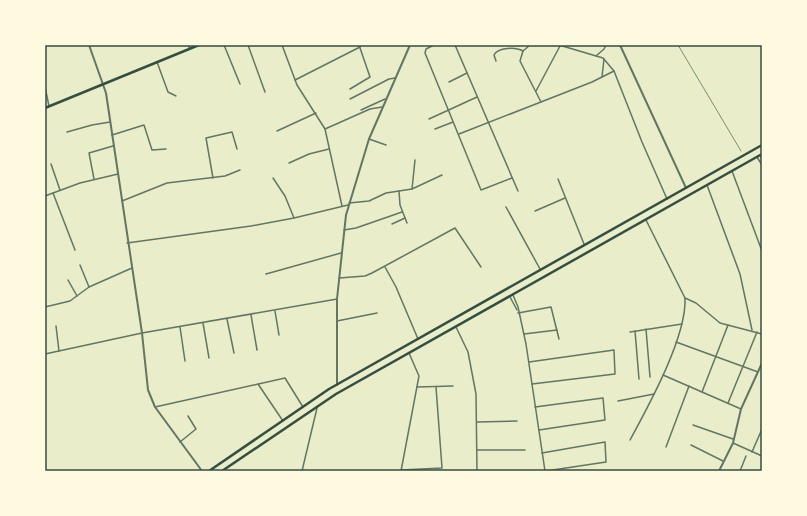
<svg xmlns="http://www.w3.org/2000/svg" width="807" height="516" font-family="'Fira Sans Condensed',sans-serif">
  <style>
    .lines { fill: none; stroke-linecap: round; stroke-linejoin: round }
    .minor { stroke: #617663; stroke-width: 1.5 }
    .tertiary { stroke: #617663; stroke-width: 2 }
    .secondary { stroke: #344e41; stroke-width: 2.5 }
    .primary { stroke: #344e41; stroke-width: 2.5 }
    .tram { stroke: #7c8e77; stroke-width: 1 }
    .neatline { fill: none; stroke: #344e41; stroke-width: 1.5 }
  </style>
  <rect width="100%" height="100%" fill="#e9edc9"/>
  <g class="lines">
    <g class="minor">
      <path d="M188,45l2,4"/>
      <path d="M224,45l16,39"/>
      <path d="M248,45l17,47"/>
      <path d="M282,45l15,40 28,44 17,77"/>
      <path d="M434,45l-8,4 -1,4 56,137 31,-12"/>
      <path d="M455,45l63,146"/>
      <path d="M530,45l-7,6 -3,10 21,41"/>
      <path d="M559,45l44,13 11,13 28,71 25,57"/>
      <path d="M596,56l8,-7 2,-4"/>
      <path d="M496,61l-2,-6c4,-8 22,-8 29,-4"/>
      <path d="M157,62l11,30 8,4"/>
      <path d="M602,77l2,-18"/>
      <path d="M295,80l65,-33"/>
      <path d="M449,82l18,-9"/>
      <path d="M45,87l4,19"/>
      <path d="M350,89l20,-12 -11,-32"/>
      <path d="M536,91l24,-45"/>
      <path d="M350,99l39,-20 6,-1"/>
      <path d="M361,110l24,-11"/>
      <path d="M429,119l48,-22"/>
      <path d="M325,129l45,-20 12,-2"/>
      <path d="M435,129l18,-7"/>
      <path d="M277,131l39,-18"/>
      <path d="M67,132l25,-7 18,-3"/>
      <path d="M459,134l133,-52 22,-11"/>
      <path d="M112,135l32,-10 8,25 14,-1"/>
      <path d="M369,139l17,6"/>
      <path d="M760,155l2,4"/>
      <path d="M757,157l5,8"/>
      <path d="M289,163l20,-9 20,-5"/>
      <path d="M51,164l9,26"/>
      <path d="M732,171l30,80"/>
      <path d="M213,178l-7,-40 26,-6 5,17"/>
      <path d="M273,178l12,18 9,22"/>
      <path d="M94,179l-5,-26 24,-7"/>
      <path d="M558,179l26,65"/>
      <path d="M707,185l33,89 12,56"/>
      <path d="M412,189l3,-29"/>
      <path d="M399,191l1,14 7,18"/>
      <path d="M53,193l22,57"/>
      <path d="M45,196l35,-13 38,-9"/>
      <path d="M122,201l45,-18 58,-7 15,-6"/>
      <path d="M349,203l20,-2 17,-8 26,-4 30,-14"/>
      <path d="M506,207l34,62"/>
      <path d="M535,211l30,-13"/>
      <path d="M646,220l39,78 11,5 24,20 42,11"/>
      <path d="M392,224l13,-6"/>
      <path d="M344,230l12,-2 46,-16"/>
      <path d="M127,243l124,-17 43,-8 54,-13"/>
      <path d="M80,265l9,22"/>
      <path d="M385,267l11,20 22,52"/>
      <path d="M266,274l75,-21"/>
      <path d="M339,278l26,-2 7,-3 83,-45 26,39"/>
      <path d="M68,280l9,16"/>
      <path d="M513,295l5,12 8,37 19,127"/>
      <path d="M510,297l7,13"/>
      <path d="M45,307l25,-6 19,-14 43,-19"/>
      <path d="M275,311l4,24"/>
      <path d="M518,313l33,-6 8,32"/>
      <path d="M251,315l6,35"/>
      <path d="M227,319l7,34"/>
      <path d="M337,321l40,-8"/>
      <path d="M203,323l6,35"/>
      <path d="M56,326l3,25"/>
      <path d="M180,327l5,34"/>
      <path d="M456,327l12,25 8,42 1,77"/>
      <path d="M646,329l4,48"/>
      <path d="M635,331l4,48"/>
      <path d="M630,332l52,-8"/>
      <path d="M524,334l33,-4"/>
      <path d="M676,342l82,30"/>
      <path d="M45,354l97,-21 195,-34"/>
      <path d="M529,362l85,-12 1,24 -83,10"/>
      <path d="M663,375l78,34"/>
      <path d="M258,384l25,37"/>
      <path d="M417,387l36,-1"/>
      <path d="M702,392l26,-67"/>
      <path d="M618,401l36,-7"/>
      <path d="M728,403l29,-71"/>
      <path d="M155,407l130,-29 18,29"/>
      <path d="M535,407l68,-9 2,22 -66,10"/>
      <path d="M477,422l40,-1"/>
      <path d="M693,425l40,14"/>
      <path d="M630,440c19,-35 57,-104 55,-142"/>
      <path d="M180,442l16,-13 -8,-13"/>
      <path d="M733,443l29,13"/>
      <path d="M691,445l32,16"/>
      <path d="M666,447l23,-61"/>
      <path d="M477,450h48"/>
      <path d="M752,452l10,-23"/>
      <path d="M542,453l63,-11 1,20 -60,9"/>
      <path d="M401,470l41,-2 -6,-81"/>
      <path d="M302,471l15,-63"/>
      <path d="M401,471l18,-95 -10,-23"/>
      <path d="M740,471l6,-15"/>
    </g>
    <g class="tertiary">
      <path d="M89,45l17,48 36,240 6,57 7,17 47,64"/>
      <path d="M620,45l66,143"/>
      <path d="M337,385v-86l9,-84 23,-76 41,-94"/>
      <path d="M719,471l14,-28 8,-34 21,-46"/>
    </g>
    <g class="secondary">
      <path d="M209,471l120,-82 433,-244"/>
      <path d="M222,471l114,-77 426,-240"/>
    </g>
    <path class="primary" d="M45,108l154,-63"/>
    <path class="tram" d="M678,45l63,106"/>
  </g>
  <rect width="807" height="516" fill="none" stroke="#fefae0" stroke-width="92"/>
  <rect x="46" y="46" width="715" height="424" class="neatline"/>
</svg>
